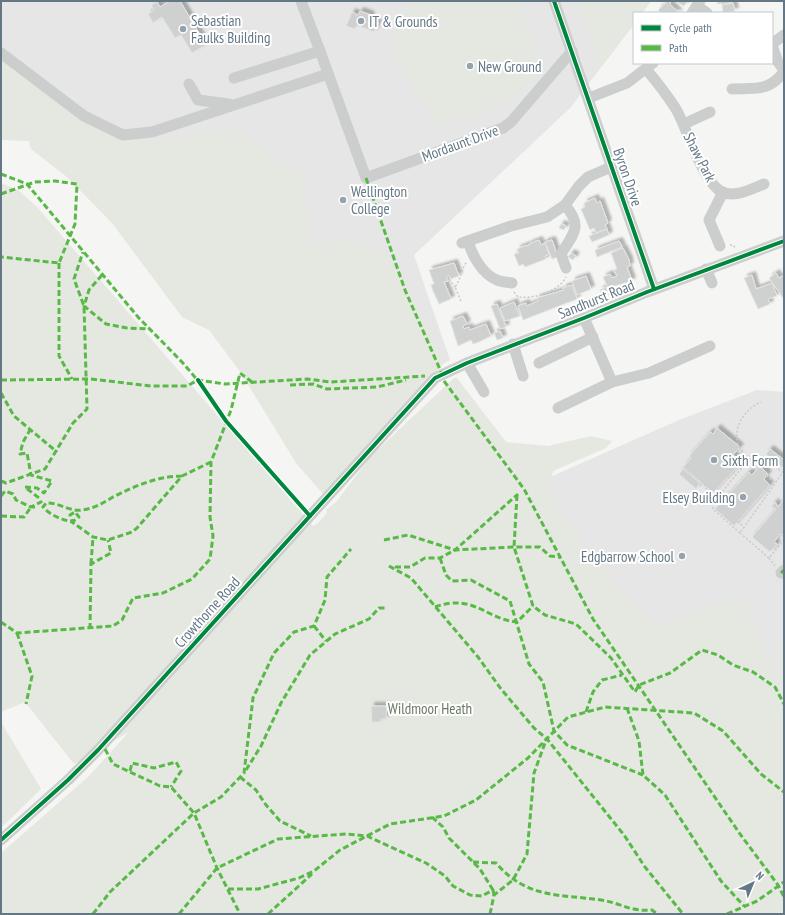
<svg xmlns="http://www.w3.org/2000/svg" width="785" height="915" font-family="'PT Sans Narrow',sans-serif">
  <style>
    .built { fill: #e5e6e5 }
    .green { fill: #e4e8e1 }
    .building { fill: #cfd1d0; stroke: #e4e4e3; filter: url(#shadow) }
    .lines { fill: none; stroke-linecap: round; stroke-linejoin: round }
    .path { stroke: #cacacb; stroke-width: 1.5; stroke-dasharray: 2 2; stroke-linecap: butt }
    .minor { stroke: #cccece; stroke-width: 11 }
    .quiet { stroke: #58b947; stroke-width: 3; stroke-dasharray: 6 3; stroke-linecap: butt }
    .cycleway-casing { stroke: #fff; stroke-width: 6 }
    .cycleway { stroke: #00873e; stroke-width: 4 }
    .poi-dot { fill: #96a3ac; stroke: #fff; stroke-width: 1.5 }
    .labels { text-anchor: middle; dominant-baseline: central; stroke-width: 4; stroke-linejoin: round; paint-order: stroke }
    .poi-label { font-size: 15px; fill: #637785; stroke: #fff; text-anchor: start }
    .street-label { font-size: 15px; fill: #637785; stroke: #fff }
    .park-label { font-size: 15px; fill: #697b62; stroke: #fff }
  </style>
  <defs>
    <filter id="shadow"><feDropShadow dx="3.5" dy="-3.5" stdDeviation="1" flood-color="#0004"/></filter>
  </defs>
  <rect width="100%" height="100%" fill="#f5f5f3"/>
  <g class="built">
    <path d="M1,1h650l-9,12h-8v11l-63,83 -157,148 36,105 -12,6 -299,-221 -138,-5z"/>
    <path d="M757,390l27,2v296l-121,-6 -131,-197 147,-65z"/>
  </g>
  <g class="green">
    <path d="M419,1h99l21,57 2,18c-26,24 -66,44 -101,47l-6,-5 -30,-44 -14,-27c7,-18 11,-37 29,-46z"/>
    <path d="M576,1h75l-9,12h-8v11l-32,42z"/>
    <path d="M1,47l132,94 27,1 72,-14 72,51 6,66 32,-7 51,22 52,102 -122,132 -27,-31 -55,-90 -32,-43 -27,-13 -70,-94 -45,-46 -36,-28 -2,-8 -28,-2z"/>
    <path d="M1,183l17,7 19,17 276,319 5,-3 9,-10 -1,-3 11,-9 33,-44 84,-79h3l49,64 42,4 43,-10 21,5 -6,7 -53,23 -5,20 30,45 55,70 19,15 20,3 53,-25 23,1 3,25 33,57v232h-783v-61l87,-76 41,-45 -55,32 -49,-62 -24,10z"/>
    <path d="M784,642v24l-11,-17z"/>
    <path d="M1,722l40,67 -40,39z"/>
  </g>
  <g class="building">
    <path d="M170,1h10l26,44 -14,8 -11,-18 -6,3 -13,-21 -9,6 -5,-9 6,-4 -3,-5 6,-3 3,5z"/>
    <path d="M668,1l3,2 -1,1 9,9h-18l-3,-3z"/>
    <path d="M675,1h13l-4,5z"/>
    <path d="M717,1h16v1l-11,3 -1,-2 -3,1z"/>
    <path d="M733,3l2,8 -12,2 -1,-8z"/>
    <path d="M360,11l11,4 -1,4 8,4 -4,9 -17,-7 -2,4 -9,-3 6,-14 6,3z"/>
    <path d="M595,198l2,5 3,-2 8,22 -3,2 2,4 -11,4 -2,-5 -4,2 -9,-21 4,-2 -1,-4z"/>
    <path d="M561,224l5,2 -2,4 -5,-2z"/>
    <path d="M607,229l2,6 -17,7 -3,-6z"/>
    <path d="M539,240l2,5 4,-2 4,11 -4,2 1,3 -21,8 -2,-3 -4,2 -5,-12 5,-1 -2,-4 10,-4 1,1 1,-2z"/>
    <path d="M552,240l6,17 -6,2 -7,-17z"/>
    <path d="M619,241l3,6 -25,10 -2,-7z"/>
    <path d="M623,248l6,12 1,6 -3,1 5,14 -24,7 -5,-11 7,-3 2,4 5,-2 -3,-6 3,-1 -6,-16z"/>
    <path d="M571,253l5,3 -3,4 -5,-3z"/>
    <path d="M454,263l5,13 -9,3 -1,-4 -3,1 2,5 -4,1 7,17 -12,5 -6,-13 -2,-6 3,-1 -5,-14z"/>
    <path d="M776,273l3,5 5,-3v22l-1,1 -14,-20z"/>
    <path d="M752,275l4,14 16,-6 5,13 -9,3 2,5 -12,5 -14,-31z"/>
    <path d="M586,276l5,13 -14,6 -5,-14z"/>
    <path d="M572,285l5,14 -54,21 -5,-14 8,-3 1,3 11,-5 -1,-3 27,-8 -1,-2z"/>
    <path d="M606,287l3,7 -6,2 -3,-6z"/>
    <path d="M514,302l6,14 -15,5 -5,-13z"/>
    <path d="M497,304l9,23 -6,2 -9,-23z"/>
    <path d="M463,316l4,8 -4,2 1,3 5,-2 1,3 16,-6 5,12 -12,6 -6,2 -2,-4 -13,6 -8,-25z"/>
    <path d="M500,331l3,7 -6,2 -3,-7z"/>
    <path d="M717,428l23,19 -7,8 9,7 -29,31 -30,-26 8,-9 -2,-2 21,-24 3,2z"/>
    <path d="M770,449l14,11 -1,8 -17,-14z"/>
    <path d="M760,466l8,8 -4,5 6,6 -36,41 -19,-17 34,-37 3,3z"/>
    <path d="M683,469l17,14 -4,6 -17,-15z"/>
    <path d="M784,499v36l-4,-1 -6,8 3,2 -7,8 -18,-15 24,-28 -5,-2 4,-5 3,5z"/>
    <path d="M371,706h16l-1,13h-5v3h-9z"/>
  </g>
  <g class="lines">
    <g class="path">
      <path d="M730,245h3l3,4"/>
      <path d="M447,276l8,11 -7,3"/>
      <path d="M514,292l4,5c16,2 40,-5 48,-20"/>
      <path d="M461,301l-6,-14c6,-8 6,-17 12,-26"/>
      <path d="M737,451l6,1"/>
      <path d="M749,459l19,3 16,11"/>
      <path d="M749,459l8,10"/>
      <path d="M733,472l3,3"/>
      <path d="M766,476l10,7"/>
      <path d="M704,484l9,19 36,-44c-3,-4 -7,-8 -10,-13 -8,-18 6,-37 22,-44"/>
      <path d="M713,503v6l27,24 43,-61"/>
      <path d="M738,521l6,7"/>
      <path d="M740,533l29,25 15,-18"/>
      <path d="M780,535l4,3"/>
      <path d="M769,558l6,8"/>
    </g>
    <g class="minor">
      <path d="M554,1l100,288"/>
      <path d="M697,6l10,7"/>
      <path d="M692,13l8,-12"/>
      <path d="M772,44l12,-9"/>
      <path d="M772,45l6,17 6,8"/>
      <path d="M320,51l46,127 137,-50 8,-6 61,-71"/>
      <path d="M1,53l83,63 39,19 29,-3 176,-58"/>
      <path d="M646,69c11,13 21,26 30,40 11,19 27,74 46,83 13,6 29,-3 42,-8"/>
      <path d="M234,78l86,-27 -19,-50"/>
      <path d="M189,84l9,16 31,4"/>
      <path d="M732,89c24,-1 36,3 52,-17"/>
      <path d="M589,98l38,-15 26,-20"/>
      <path d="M684,124l26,-12"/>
      <path d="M565,205c18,21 9,28 -4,49l5,14"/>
      <path d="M468,241c4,14 14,33 29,39 4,2 10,2 15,3"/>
      <path d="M462,243l49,-17 36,-9 18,-12 14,-19 9,-9 23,-10"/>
      <path d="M720,246l-11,-26 14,-28"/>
      <path d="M706,269l6,14"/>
      <path d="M584,318l28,64"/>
      <path d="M513,344l10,32"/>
      <path d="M467,363l17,29"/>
      <path d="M539,363l54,-26"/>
      <path d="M558,408l54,-26 37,-9 61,-27"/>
      <path d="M781,573l3,-3"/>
      <path d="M1,840l67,-60 30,-30 337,-372 32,-15 117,-45 63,-26 137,-51"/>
    </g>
    <g class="quiet">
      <path d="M1,174l26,10 111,133 44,45 18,21"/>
      <path d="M366,178l39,112 37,84"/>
      <path d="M1,194l34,-12 20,-1 22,3 -2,40 -16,39 -58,-6"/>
      <path d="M59,263v93l13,23"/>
      <path d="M102,275l-13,15 -5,16 22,18 21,4 23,1"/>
      <path d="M1,380l90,-1 60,7h36l11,-6 27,4 82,-5 24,3 94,-6"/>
      <path d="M444,381l80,108 69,130 147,215 38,51 6,12"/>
      <path d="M290,385l23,-1 14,5 50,-2 29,-7"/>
      <path d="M1,393l13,23 43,36"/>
      <path d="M182,476c-24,0 -47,10 -69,21 -10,6 -20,12 -31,13 -12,2 -24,-8 -36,-7l-3,4c8,9 18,12 29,15l7,-5 -4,-5 -5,3 2,7 21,15 15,3 24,-8 5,-4 45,-52 29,-14"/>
      <path d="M1,481l5,2 39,-14 28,-46 14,-14 -3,-103 -10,-27 9,-27"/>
      <path d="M25,487l12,1 7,5 8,-12 -21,-6 -4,-22 -7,1 3,-12 7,-12"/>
      <path d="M517,495l-3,52 19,59 12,9 31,9 35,34 24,34 4,-7 31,-12 32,-23 16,5 15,10 20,7 22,15 9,17"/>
      <path d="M1,496l4,-5 8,3 3,6 15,7 10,-5 -2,-4 -13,-10"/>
      <path d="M1,516l23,1 7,-10h4"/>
      <path d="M384,540l24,-5 47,15 63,-56"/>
      <path d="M440,558l6,17 6,6 19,-1 39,21 19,63 14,18 11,49 13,14 76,30"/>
      <path d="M91,564l2,-27"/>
      <path d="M389,566l22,12 67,79 23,32 33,39 13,11 77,96 21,32 38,47"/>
      <path d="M395,567h15l15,-9h15l15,-8 59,-3h26l10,9 11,1"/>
      <path d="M781,573l3,-3"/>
      <path d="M435,607c39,-14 50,12 82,15l16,-16"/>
      <path d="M1,622l16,11 96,-7 9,-6 11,-22 30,-5 29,-14 18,-20 3,-23 -3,-19 1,-55 20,-52 9,-37 12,9"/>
      <path d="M314,626l12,15"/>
      <path d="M90,629l1,-65 20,-11 -3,-13"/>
      <path d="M17,633l15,43 -6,28"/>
      <path d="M627,708l12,33 4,34 22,20 56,86 23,25"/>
      <path d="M586,712l7,-20 9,-12 20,-5"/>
      <path d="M105,749l8,15 47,22 11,1 23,26 23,55 23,46"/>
      <path d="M246,770l15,-24 20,-43 29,-48 25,-21 34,-15 10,-11h8"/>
      <path d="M130,771l2,-8 22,5 22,-6 5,9 -10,16"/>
      <path d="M240,777l16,13 10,15 14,16 31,15"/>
      <path d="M432,817l11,10 6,11 31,31 13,21"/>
      <path d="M473,862l23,1c31,36 63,31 105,37 20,3 29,12 51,10l5,4"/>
      <path d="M228,889h30l41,-11 15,-7 26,-21 50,-26 54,-8 32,-16 52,-42 40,-41 37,-10 89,6 29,18 38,43 23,18"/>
      <path d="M93,914l17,-22 84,-79 27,-16 23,-24 9,-75 21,-45 20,-21 20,-6 11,-26 2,-23 24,-28"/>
      <path d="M179,914l38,-46 61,-29 68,-5 21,2 59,27 19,13 8,10 17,9 12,1 11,-6 1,5"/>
      <path d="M268,914l44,-40"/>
      <path d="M490,914l4,-19 19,-15 14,-26 7,-81 11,-30"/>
      <path d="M727,914l30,-13 27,-19"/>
    </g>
    <defs>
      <g id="cycleway">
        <path d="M554,1l100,288"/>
        <path d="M198,380l28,41 84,95"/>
        <path d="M1,840l67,-60 30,-30 337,-372 32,-15 117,-45 63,-26 137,-51"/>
      </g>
    </defs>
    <use href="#cycleway" class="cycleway-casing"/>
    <use href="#cycleway" class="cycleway"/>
  </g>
  <g class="poi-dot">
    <circle cx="361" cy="21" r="4"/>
    <circle cx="183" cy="29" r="4"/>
    <circle cx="470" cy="66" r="4"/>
    <circle cx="343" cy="200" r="4"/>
    <circle cx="714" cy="460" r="4"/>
    <circle cx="743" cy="497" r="4"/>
    <circle cx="682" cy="556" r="4"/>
  </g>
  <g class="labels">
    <g class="poi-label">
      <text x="191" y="20">Sebastian<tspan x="191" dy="17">Faulks Building</tspan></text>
      <text x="369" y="21">IT &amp; Grounds</text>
      <text x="478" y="66">New Ground</text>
      <text x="351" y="191">Wellington<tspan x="351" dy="17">College</tspan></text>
      <text x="722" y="460">Sixth Form</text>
      <text x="735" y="497" text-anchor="end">Elsey Building</text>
      <text x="674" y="556" text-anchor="end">Edgbarrow School</text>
    </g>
    <g class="street-label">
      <text transform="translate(460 143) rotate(-20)">Mordaunt Drive</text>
      <text transform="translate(700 157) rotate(63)">Shaw Park</text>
      <text transform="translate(628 177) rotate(71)">Byron Drive</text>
      <text transform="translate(596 299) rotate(-22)">Sandhurst Road</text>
      <text transform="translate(207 612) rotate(-48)">Crowthorne Road</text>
    </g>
    <g class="park-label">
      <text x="430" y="708">Wildmoor Heath</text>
    </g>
  </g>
  <rect width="785" height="915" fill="none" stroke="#637785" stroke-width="4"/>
  <rect x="633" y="12" width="140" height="52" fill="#ffffff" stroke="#c1c9ce"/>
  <rect x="641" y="25" width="20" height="6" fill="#00873e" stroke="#c1c9ce"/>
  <text x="669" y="32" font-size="12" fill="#637785">Cycle path</text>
  <rect x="641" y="45" width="20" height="6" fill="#58b947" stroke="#c1c9ce"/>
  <text x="669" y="52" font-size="12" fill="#637785">Path</text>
  <g transform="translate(753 883) rotate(44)" stroke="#ffffff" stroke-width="3" paint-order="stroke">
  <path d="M0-3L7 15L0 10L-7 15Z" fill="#637785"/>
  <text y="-6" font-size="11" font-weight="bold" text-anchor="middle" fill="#637785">N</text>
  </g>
</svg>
